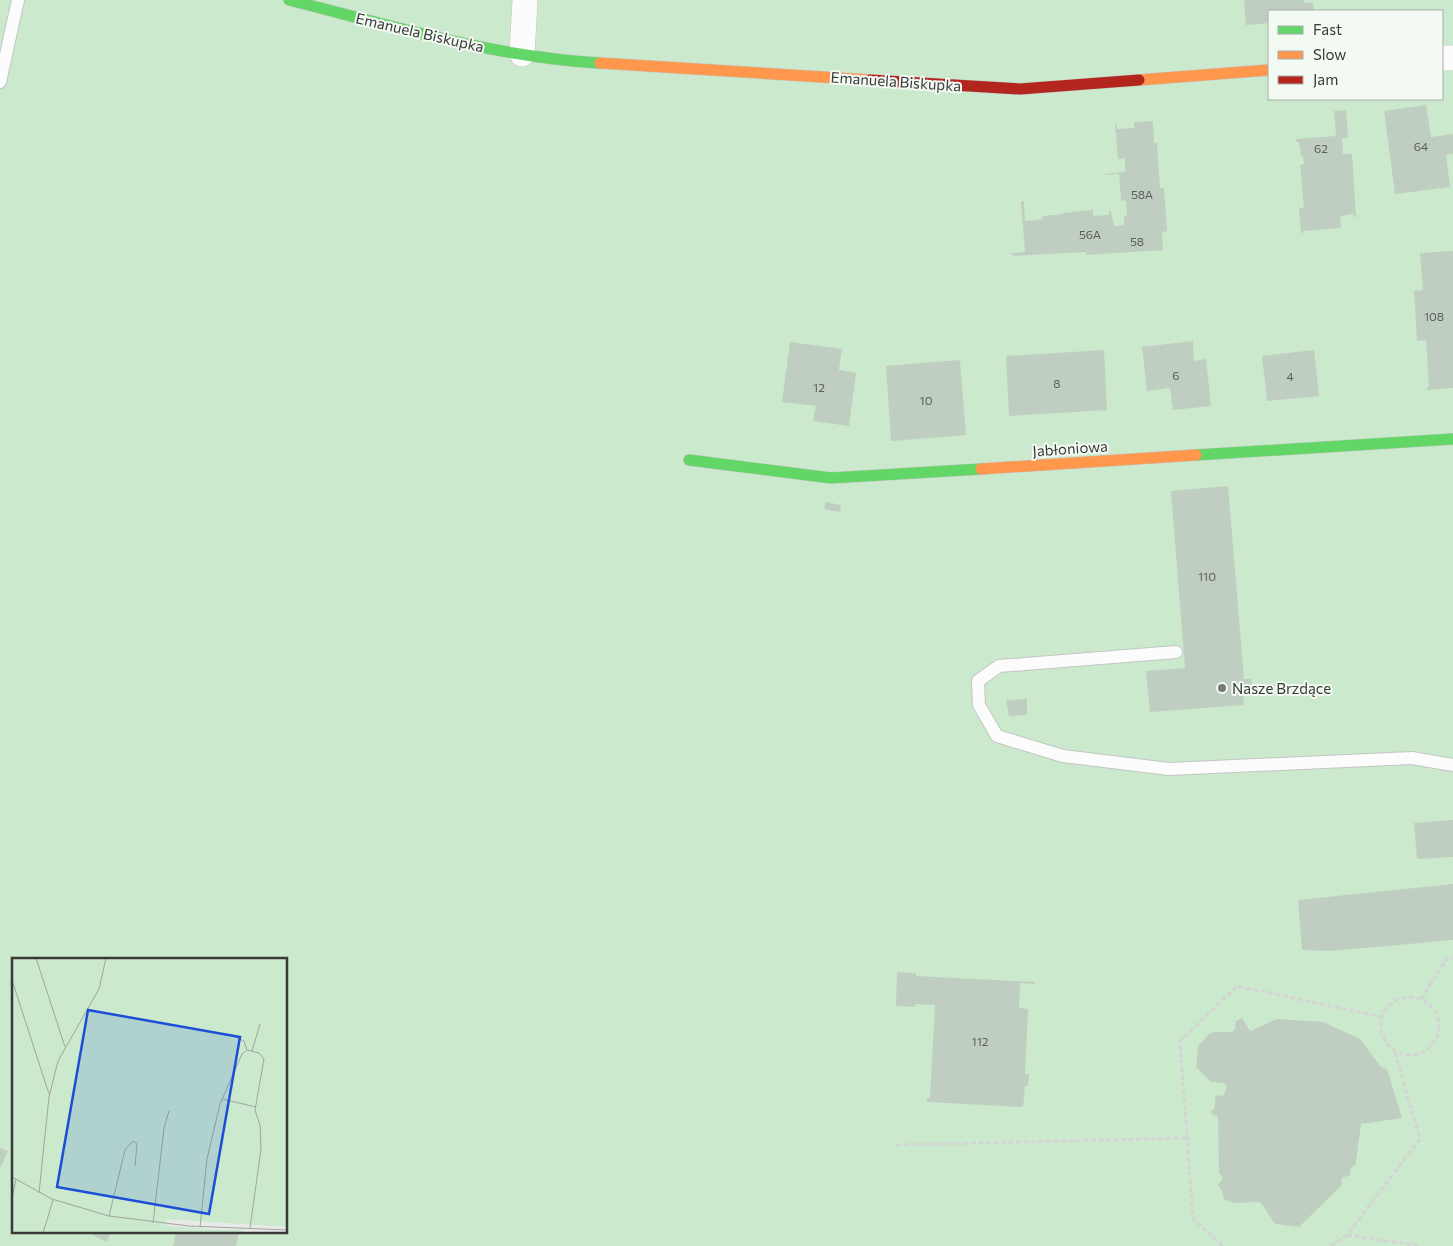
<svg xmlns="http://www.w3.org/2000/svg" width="1453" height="1246" font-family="Commissioner,sans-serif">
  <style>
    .green { fill: #cbe9cd; fill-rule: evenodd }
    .building { fill: #bfcec0 }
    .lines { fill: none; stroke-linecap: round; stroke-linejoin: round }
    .lane-casing { stroke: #c4c6c4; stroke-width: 14 }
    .street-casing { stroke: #c4c6c4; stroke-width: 26 }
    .fast-casing { stroke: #c4c6c4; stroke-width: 12 }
    .slow-casing { stroke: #c4c6c4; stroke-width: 12 }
    .jam-casing { stroke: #c4c6c4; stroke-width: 12 }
    .path { stroke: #d3d4d3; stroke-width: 3; stroke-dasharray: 5 2.5; stroke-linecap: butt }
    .lane { stroke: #fbfcfb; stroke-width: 12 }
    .street { stroke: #fbfcfb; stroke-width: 25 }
    .fast { stroke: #63d668; stroke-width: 11 }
    .slow { stroke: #ff974d; stroke-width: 11 }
    .jam { stroke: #b3261e; stroke-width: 11 }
    .poi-dot { fill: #757875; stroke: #f3f9f3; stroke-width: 2 }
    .labels { text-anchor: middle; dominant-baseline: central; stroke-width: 4; stroke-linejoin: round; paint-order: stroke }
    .number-label { font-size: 12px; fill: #5a5f5a }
    .street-label { font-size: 15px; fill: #383a38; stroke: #f3f9f3 }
    .poi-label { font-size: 15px; fill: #383a38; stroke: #f3f9f3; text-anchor: start }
    .inset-road { fill: none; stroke: #a1a4a1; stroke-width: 1 }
    .view { fill: #1d4ed8; fill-opacity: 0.15; stroke: #1d4ed8; stroke-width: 2.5 }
    .inset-edge { fill: none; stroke: #383a38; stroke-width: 2.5 }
  </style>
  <rect width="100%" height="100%" fill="#e7eae7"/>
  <path class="green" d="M0,0h1453v1246h-1453zM1269,11h173v88h-173zM14,960h272v272h-272z"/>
  <g class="building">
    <path d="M1244,0h60l1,3 8,-1 1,9h-45v12l-23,2z"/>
    <path d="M1426,105l5,32 22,-3v20l-7,1 4,32 -55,7 -11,-83z"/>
    <path d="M1346,110l2,28h-6l1,16h9l4,63h-2l-1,-3 -13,2 1,12 -38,3v2h-2l-2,-25h5l-4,-43 4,-1 -1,-8h-2l-2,-14h-4l1,-3 40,-3 -2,-25z"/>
    <path d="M1153,121l1,22h3l3,45h4l3,43 -5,1 1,18 -77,5v-3l-73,4 -1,-3 13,-1 -4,-51h3l1,20 18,-2 -1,-3 22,-2 -1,-1 30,-3v6l16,-1v-4h2l3,15 10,-1v-9h3l-1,-16 -5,1 -2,-27 -13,1 -1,-1 20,-2v-14l-7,1 -3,-34h2v4l17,-1v-6z"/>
    <path d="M1453,251v137l-26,2v-3h2l-3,-47 -9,1 -3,-50 9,-1 -3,-37z"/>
    <path d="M1193,341l1,20 12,-2 5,47 -38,4 -3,-22 -23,3 -5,-44z"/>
    <path d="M790,342l52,7 -3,21 17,3 -7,53 -36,-5 3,-15 -34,-4z"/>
    <path d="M1104,350l3,60 -98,6 -3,-60z"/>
    <path d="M1314,350l5,46 -52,5 -5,-45z"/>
    <path d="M960,360l6,75 -75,6 -5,-75z"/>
    <path d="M1228,486l16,193h7l1,10h-9l1,16 -94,7 -4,-41 39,-3 -14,-177z"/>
    <path d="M826,502l15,3 -1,7 -16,-3z"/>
    <path d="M1027,699v16l-18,1 -3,-16z"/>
    <path d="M1453,820v37l-36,2 -3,-36z"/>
    <path d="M1453,884v56l-122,11 -29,-1 -4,-50z"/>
    <path d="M897,972l19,1v3l119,6v2l-15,-1 -1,25 9,1 -3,65h4l-1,12h-3l-2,21 -96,-5v-4h3l5,-93 -20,-1v3l-19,-1z"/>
    <path d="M1242,1018l8,13 27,-12 46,3 37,17 21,28 6,2 15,49 -41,6 -5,37 -1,4 -5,4v6l-8,3 -1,8 -42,41 -24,-3 -14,-21 -3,-1 -24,1 -10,-4 -2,-8 -4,-6 5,-7 -4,-5 -1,-57 -6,-1 -1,-4 4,-3v-11l3,-2 5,2 4,-10 -3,-4 -13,-1 -15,-15 2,-21 11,-12 6,-2h17l3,-3 1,-8z"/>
    <path d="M0,1148l8,3 -8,17z"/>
    <path d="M88,1232h23l-5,10z"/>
    <path d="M176,1232h63l-3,14h-63z"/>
  </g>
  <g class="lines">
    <defs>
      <g id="lane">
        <path d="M0,82l18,-82"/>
        <path d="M1176,652l-177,14 -21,15 1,24 18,31 66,20 106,13 243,-11 41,7"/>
      </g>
      <g id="street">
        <path d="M522,54l3,-54"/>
        <path d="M1442,58h11"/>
      </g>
      <g id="fast">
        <path d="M289,0c103,26 205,57 311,63"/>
        <path d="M1196,455l257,-16"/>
        <path d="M689,460l142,18 150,-9"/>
      </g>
      <g id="slow">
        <path d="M600,63l270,17"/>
        <path d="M1139,80l130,-10"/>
        <path d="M981,469l215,-14"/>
      </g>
      <path id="jam" d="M870,80l150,9 119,-9"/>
    </defs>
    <use href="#lane" class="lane-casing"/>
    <use href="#street" class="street-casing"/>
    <use href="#fast" class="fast-casing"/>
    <use href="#slow" class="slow-casing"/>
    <use href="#jam" class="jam-casing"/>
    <g class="path">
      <circle cx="1410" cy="1026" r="29"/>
      <path d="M1421,999l25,-39 7,-2"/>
      <path d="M896,1145l291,-7"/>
      <path d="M1347,1235l74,11"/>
      <path d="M1223,1246l-30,-27 -13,-178 57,-55 145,31"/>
      <path d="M1331,1246l16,-11 73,-96 -26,-89"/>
    </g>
    <use href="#lane" class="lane"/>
    <use href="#street" class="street"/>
    <use href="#fast" class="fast"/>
    <use href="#slow" class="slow"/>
    <use href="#jam" class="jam"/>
  </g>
  <circle class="poi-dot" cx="1222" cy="688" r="5"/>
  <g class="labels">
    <g class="number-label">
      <text x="1421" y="146">64</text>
      <text x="1321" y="148">62</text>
      <text x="1142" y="194">58A</text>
      <text x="1090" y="234">56A</text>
      <text x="1137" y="241">58</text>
      <text x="1434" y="316">108</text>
      <text x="1176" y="375">6</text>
      <text x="1290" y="376">4</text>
      <text x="1057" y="383">8</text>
      <text x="819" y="387">12</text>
      <text x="926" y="400">10</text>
      <text x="1207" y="576">110</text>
      <text x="980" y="1041">112</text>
    </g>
    <g class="street-label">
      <text transform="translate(420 32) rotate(13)">Emanuela Biskupka</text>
      <text transform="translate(896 81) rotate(4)">Emanuela Biskupka</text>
      <text transform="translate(1070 448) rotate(-4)">Jabłoniowa</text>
    </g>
    <g class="poi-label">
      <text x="1232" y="688">Nasze Brzdące</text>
    </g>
  </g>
  <g transform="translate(12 958)">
    <rect width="275" height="275" fill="#e7eae7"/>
    <path d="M0,0h275v269l-120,-8v7l46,3h-46l77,1 -1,3h-231z" fill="#cbe9cd"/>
    <path class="inset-road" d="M24,0l29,89M0,22l37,114M217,76l15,7 3,9M240,93l8,-27M210,141l34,8M0,219l40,22 57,17 80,10 98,4M27,235l10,-96 9,-36 41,-72 7,-31M0,240l4,-19M97,258l16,-66 8,-9 4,3 -2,22M141,265l11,-95 5,-17M188,269l7,-68 13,-55 22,-50 5,-4 12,3 5,6 -9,51 5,15 1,24 -11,79M31,275l10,-33"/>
    <path class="view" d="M76,52l152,27 -31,177 -152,-27z"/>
    <rect width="275" height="275" class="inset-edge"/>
  </g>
  <rect x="1268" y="10" width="175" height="90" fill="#f3f9f3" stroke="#a8ada8"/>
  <rect x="1278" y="26" width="25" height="8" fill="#63d668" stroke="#a8ada8"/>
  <text x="1313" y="35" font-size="15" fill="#383a38">Fast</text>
  <rect x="1278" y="51" width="25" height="8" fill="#ff974d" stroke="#a8ada8"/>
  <text x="1313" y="60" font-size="15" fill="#383a38">Slow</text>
  <rect x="1278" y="76" width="25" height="8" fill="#b3261e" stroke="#a8ada8"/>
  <text x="1313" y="85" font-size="15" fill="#383a38">Jam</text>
</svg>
